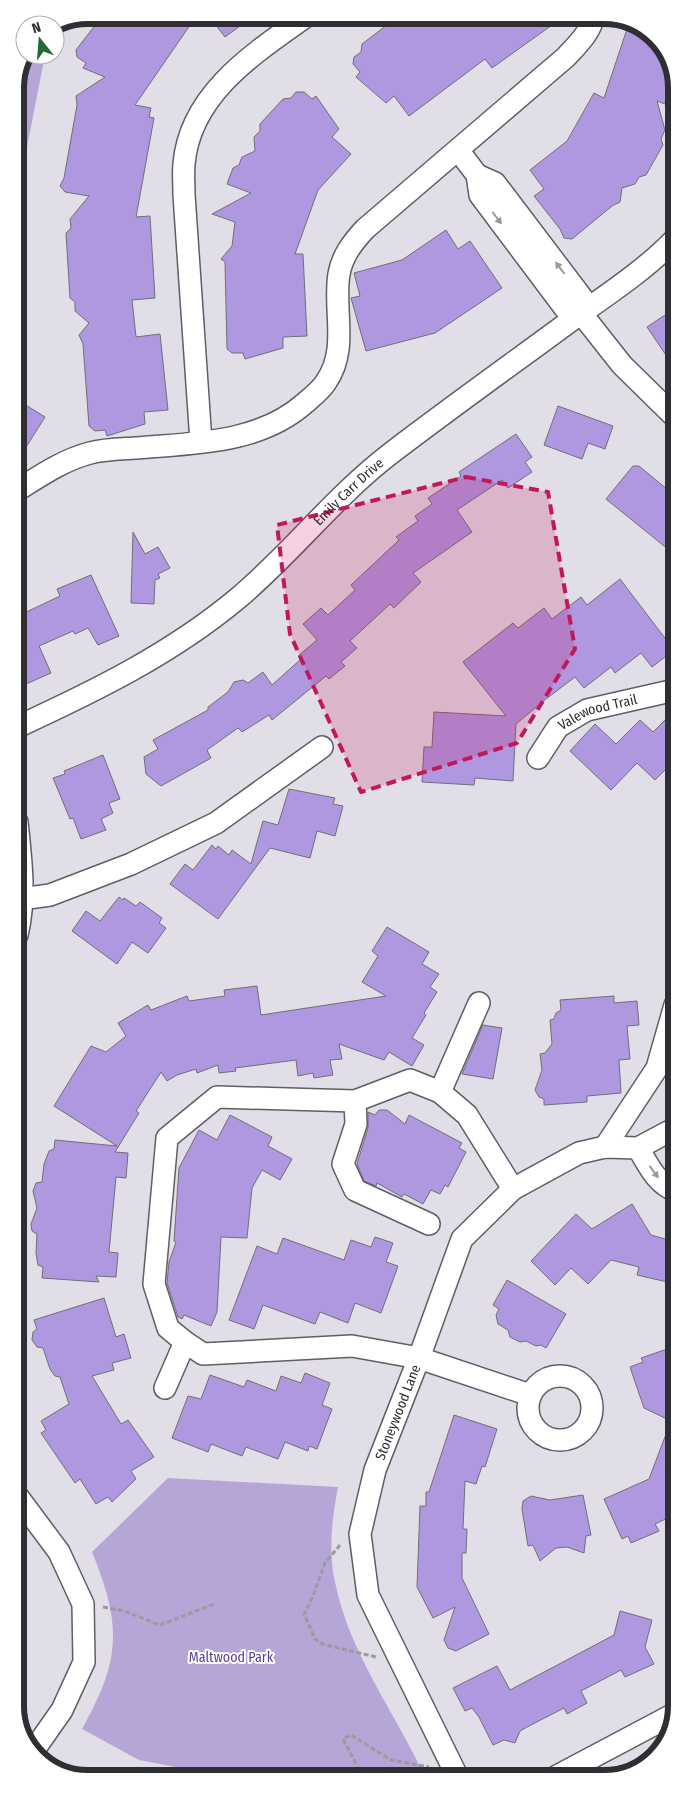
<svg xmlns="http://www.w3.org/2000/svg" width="692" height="1794" font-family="'Fira Sans Condensed',sans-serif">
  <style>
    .green { fill: #b5a6d7 }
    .building { fill: #b098e0; stroke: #706e76 }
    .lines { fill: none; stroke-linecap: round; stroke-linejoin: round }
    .minor-casing { stroke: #5f5d65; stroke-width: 24 }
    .path { stroke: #9c99a1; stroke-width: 3; stroke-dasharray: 5 2.5; stroke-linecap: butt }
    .minor { stroke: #fff; stroke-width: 21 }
    .oneway { fill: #979698 }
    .marked { fill: #c2185b; fill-opacity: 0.2; stroke: #c2185b; stroke-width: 4; stroke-dasharray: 10 6; stroke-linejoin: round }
    .labels { text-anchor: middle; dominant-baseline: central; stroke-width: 4; stroke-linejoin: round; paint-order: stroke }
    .street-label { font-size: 14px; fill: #2f2e32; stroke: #fff }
    .park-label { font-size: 14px; fill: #603e94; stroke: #fff }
    .rim { fill: none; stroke: #2f2e32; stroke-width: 6 }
  </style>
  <rect width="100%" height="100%" fill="#e1dee8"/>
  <g class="green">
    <path d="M28,55h17l-30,153v-124z"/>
    <path d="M168,1478l170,9c-6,31 -10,64 -3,95 14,71 60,130 90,195l-222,1 -1,-6 -63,-12 -57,-31c39,-69 40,-104 10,-177z"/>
  </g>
  <g class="building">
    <path d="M103,15h94l-62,90 16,3 -2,9 5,1 -18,99 14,-1 5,82 -23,2 4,37 24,-3 8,76 -24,2 1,12 -38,12 -2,-6 -10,1 -6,-5 -6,-82 -4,-9 10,-12 -14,-12v-9l-5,-4 -4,-65 5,-5 -1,-9 19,-23 -24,-4 -5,-6 4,-8 13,-73 -1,-9 29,-19 -22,-9 3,-5 -9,-6 -1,-7z"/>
    <path d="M208,15h47l-30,22z"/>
    <path d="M400,15h166l-74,53 -7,-9 -76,57 -15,-20 -8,7 -30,-26 4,-5 -7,-8 1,-7 7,-5 1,-8z"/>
    <path d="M629,23l20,7 24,35v42l-16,-6 8,29 -4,9 2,6 -17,30 -7,2 -4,7 -13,4 -2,14 -8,4 -40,33 -8,-1 -4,-9 -26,-33 10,-7 -14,-19 37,-29 27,-48 10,5z"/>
    <path d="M296,92h8l8,7 4,-3 23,33 -7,8 19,17 -33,36 -23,64h8l4,82 -24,1v11l-38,11 -2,-6h-11l-5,-4 -2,-87 -4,-3 11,-13 3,-24 -23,-8 39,-21 -24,-9 6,-16 6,-3 3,-8 13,-6 -1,-14 6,-6v-7l23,-25 8,-1z"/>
    <path d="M446,230l12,19 12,-8 32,47 -67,45 -69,18 -15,-53 9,-2 -6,-23 48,-13z"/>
    <path d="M674,309v58l-27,-40z"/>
    <path d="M16,399l29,18 -29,46z"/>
    <path d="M558,406l55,20 -8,23 -17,-6 -6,16 -38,-14z"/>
    <path d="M516,434l16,23 -7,5 7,10 -24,16 -6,-8 -45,30 15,22 -59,41 8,9 -27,26 -4,-4 -40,37 7,7 -16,14 4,4 -16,13 -3,-3 -54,44 -3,-5 -27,17 -4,-4 -31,22 4,8 -50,28 -15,-12 -2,-17 14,-8 -5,-9 55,-30v-3l20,-15 6,-10 9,-2 5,3 15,-11 9,13 29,-26 -3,-3 19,-16 -14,-16 18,-16 7,7 27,-25 -4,-5 48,-45 -3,-3 22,-16 -3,-5 17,-12 -4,-6 33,-22 -2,-4z"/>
    <path d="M633,466h6l35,29v59l-68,-55z"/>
    <path d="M133,532l12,22 13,-7 12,21 -12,6 2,4 -5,2 -1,24 -23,-1z"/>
    <path d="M91,575l28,61 -21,9 -10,-17 -13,6 -2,-3 -34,15 12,27 -25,11 -10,-23v-44l44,-21 -3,-7z"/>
    <path d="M620,579l54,71 -22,17 -11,-14 -26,20 -4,-6 -27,21 -9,-11 -29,22 -30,25 -3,57 -38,-3 -1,7 -52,-3 2,-35h8l2,-35 72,4 -43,-54 50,-39 5,5 26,-20 8,11 29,-22 6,8z"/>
    <path d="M675,710v50l-20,20 -18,-17 -26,27 -41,-39 25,-27 21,20 24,-24 13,12z"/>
    <path d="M103,755l17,44 -11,4 4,10 -12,6 5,11 -25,9 -8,-21 -3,1 -17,-41 12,-4 -1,-3z"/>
    <path d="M289,789l46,9 -2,6 10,2 -8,30 -18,-5 -7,27 -40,-10 -52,71 -48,-35 15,-20 8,6 19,-25 4,4 2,-3 11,9 3,-5 19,14 12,-43 15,4z"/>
    <path d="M119,897l4,3 1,-2 12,8 4,-4 22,16 -3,5 7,5 -18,25 -16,-11 -15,22 -45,-33 14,-20 14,10z"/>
    <path d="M387,927l42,25 -7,12 17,10 -9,13 7,5 -13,21 2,2 -14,23 12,7 -12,21 -23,-14 -5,8 -45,-16 3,15 -12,1 3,15 -19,3 -1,-5 -15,3 -2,-16 -61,8 1,3 -17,2 -1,-8 -21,8 -1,-4 -19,6 -10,6 -6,-9 -25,39 3,2 -24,39 13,1 -2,25 -10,-1 -7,75 9,1 -2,24 -20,-1 3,6 -57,-4 1,-11 -5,-2 -2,-12 1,-19 -5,-3 -1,-7 6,-16 -4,-17 3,-8 6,-1 2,-18 5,-13 5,-2 1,-9 62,6 -63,-40 37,-60 15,6 20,-16 -8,-13 30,-18 3,5 36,-14 2,5 36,-5 -1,-6 33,-4 4,29 125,-19 -24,-14 16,-26 -6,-5z"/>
    <path d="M614,996v7l23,-2 2,24 -12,1 3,33 -11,1 2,33 -34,3v6l-43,3v-6l-5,-2 -4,-7 7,-20 -2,-16 5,-1 7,-9 -2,-24 4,-1 2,-6 5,-3 -1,-10z"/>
    <path d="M483,1025l19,3 -9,51 -31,-5z"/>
    <path d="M379,1110h8l18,14 4,-9 53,28 -3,5 7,4 -18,35 -3,-2 -5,9 -9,-4 -8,14 -19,-10 -2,3 -25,-14 -1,3 -12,-5 -7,-17 11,-36v-16l7,3z"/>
    <path d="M230,1115l42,22 -4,9 24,13 -12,21 -18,-10 -10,18 -5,50 -26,-1 -4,75 -6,14 -27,-11 -2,4 -4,-2 -11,-34 2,-21 7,-20 -2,-1 5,-73 20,-38 18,10z"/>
    <path d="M632,1204l19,31 25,7v42l-39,-9 2,-8 -28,-7 -23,24 -17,-16 -16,17 -24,-24 45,-47 16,15z"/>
    <path d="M375,1237l18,6 -7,19 12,4 -17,47 -26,-10 -7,20 -28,-11 -5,12 -52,-19 -9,24 -25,-9 28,-74 20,8 6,-16 61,22 7,-20 20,7z"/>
    <path d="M507,1280l59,34 -20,34 -5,-3 -5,1 -10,-5 -6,1 -10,-5 -2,-7 -10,-6 -2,-9 3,-6 -6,-4z"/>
    <path d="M104,1298l12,39 8,-3 7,24 -19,5 2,7 -22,6 29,48 7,-4 26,37 -23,14 5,8 -24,23 -4,-5 -12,7 -16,-25 -5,4 -34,-50 5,-3 -5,-9 28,-17 -9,-27 -5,-1 -5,-7 -7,-21 -6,-1 -5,-7 1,-8 4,-3 -3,-9z"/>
    <path d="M676,1346v138l-2,8 3,7v11l-8,3 1,4 -15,7 4,7 -28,12 -3,-7 -6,3 -18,-40 45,-20 22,-58 -27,-13 -14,-41 13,-5 -2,-4z"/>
    <path d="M305,1373l25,10 -8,22 10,4 -15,40 -8,-3 -1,5 -23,-9 -7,17 -32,-12 -4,9 -31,-12 -3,8 -36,-14 16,-42 13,3 9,-24 34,12 3,-7 29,11 5,-15 20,7z"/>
    <path d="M454,1415l43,14 -12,38 -3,-1 -6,18 -11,-3 -2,48h4l-1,24h-4v25l27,56 -33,17 -8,-3 -4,-8 11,-33 -22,11 -16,-31 3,-81h6v-14h3z"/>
    <path d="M583,1495l8,40 -5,1 -2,17 -17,-6 -11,1 -16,13 -7,-16 -5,1 -6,-37 1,-8 8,-5 19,4z"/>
    <path d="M620,1611l32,9 -7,27 9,17 -29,13 -4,-7 -40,21 6,12 -20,11 -3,-6 -35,18 -9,5 -5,12 -11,-3 -11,5 -14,-28 -7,-9 -7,3 -12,-23 44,-22 13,24 104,-55z"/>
  </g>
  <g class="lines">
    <defs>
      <g id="minor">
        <path d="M458,150l19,25 3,20 93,124"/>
        <path d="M477,175l18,8 94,124"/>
        <path d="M581,313l41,52 52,51"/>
        <path d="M201,442l-17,-247c0,-11 -1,-21 0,-31 6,-71 72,-112 124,-149"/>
        <path d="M16,491c24,-15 47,-31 74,-38 15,-4 31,-4 46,-5 57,-5 123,-4 169,-45 7,-6 16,-13 21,-21 23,-33 7,-72 13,-108 3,-18 14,-32 26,-45l201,-172c11,-12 25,-25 28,-42"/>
        <path id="s1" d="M17,727c78,-36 154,-73 220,-128 54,-45 97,-102 153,-145 60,-46 122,-90 183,-135 34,-24 72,-49 101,-79"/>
        <path id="s2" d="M538,758l20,-31 29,-17 88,-20"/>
        <path d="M17,822c4,37 9,77 0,113"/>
        <path d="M21,899l29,-4 81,-31 85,-41 106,-76"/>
        <path d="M440,1092l39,-89"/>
        <path d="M355,1101l1,23 -13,40 12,26 74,34"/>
        <path d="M605,1147l52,-79 18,-63"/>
        <path d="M638,1148c10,16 18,36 38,43"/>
        <path d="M513,1189l-46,-74 -27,-23 -30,-12 -55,21 -138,-4 -50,41 -13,146 14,44 17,14 18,12 149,-8 67,12 111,37"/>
        <circle cx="560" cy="1408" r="32"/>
        <path d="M165,1388l20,-46"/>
        <path d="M18,1497l41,55 24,52 1,58 -22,48 -28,40"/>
        <path id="s3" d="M457,1776l-89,-181 -8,-61 15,-64 44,-112 43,-119 51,-50 66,-36 26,-6 33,1 30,-16 8,-1"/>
        <path d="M557,1776l117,-62"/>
      </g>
    </defs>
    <use href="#minor" class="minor-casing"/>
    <g class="path">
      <path d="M340,1545l-15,18 -14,38 -7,13 11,25 7,5 54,13"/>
      <path d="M103,1607l21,4 36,14 54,-21"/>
      <path d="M363,1777l-20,-38 8,-4 40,25 38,7"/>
    </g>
    <use href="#minor" class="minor"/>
  </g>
  <defs><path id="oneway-solid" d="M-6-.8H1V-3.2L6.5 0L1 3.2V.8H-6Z" transform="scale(1.25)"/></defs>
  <g class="oneway">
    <use href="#oneway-solid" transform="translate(497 218) rotate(53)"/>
    <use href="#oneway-solid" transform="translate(560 268) rotate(-127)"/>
    <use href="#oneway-solid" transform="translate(654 1172) rotate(54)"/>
  </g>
  <path class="marked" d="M466,477l82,15 27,157 -58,94 -156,49 -71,-158 -13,-109z"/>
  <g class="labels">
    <g class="street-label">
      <text stroke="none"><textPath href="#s1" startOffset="410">Emily Carr Drive</textPath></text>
      <text stroke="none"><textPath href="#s2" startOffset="80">Valewood Trail</textPath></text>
      <text stroke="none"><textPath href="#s3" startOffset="391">Stoneywood Lane</textPath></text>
    </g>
    <g class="park-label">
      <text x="231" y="1657">Maltwood Park</text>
    </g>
  </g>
  <path d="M0 0H692V1794H0ZM88 24H604A64 64 0 0 1 668 88V1706A64 64 0 0 1 604 1770H88A64 64 0 0 1 24 1706V88A64 64 0 0 1 88 24Z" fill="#fff" fill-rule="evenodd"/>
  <path class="rim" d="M88 24H604A64 64 0 0 1 668 88V1706A64 64 0 0 1 604 1770H88A64 64 0 0 1 24 1706V88A64 64 0 0 1 88 24Z"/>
  <g transform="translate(40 40) rotate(343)"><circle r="24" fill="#ffffff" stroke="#acabad"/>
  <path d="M0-4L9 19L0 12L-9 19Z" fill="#236935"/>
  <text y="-8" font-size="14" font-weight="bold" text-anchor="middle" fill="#2f2e32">N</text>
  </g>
</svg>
